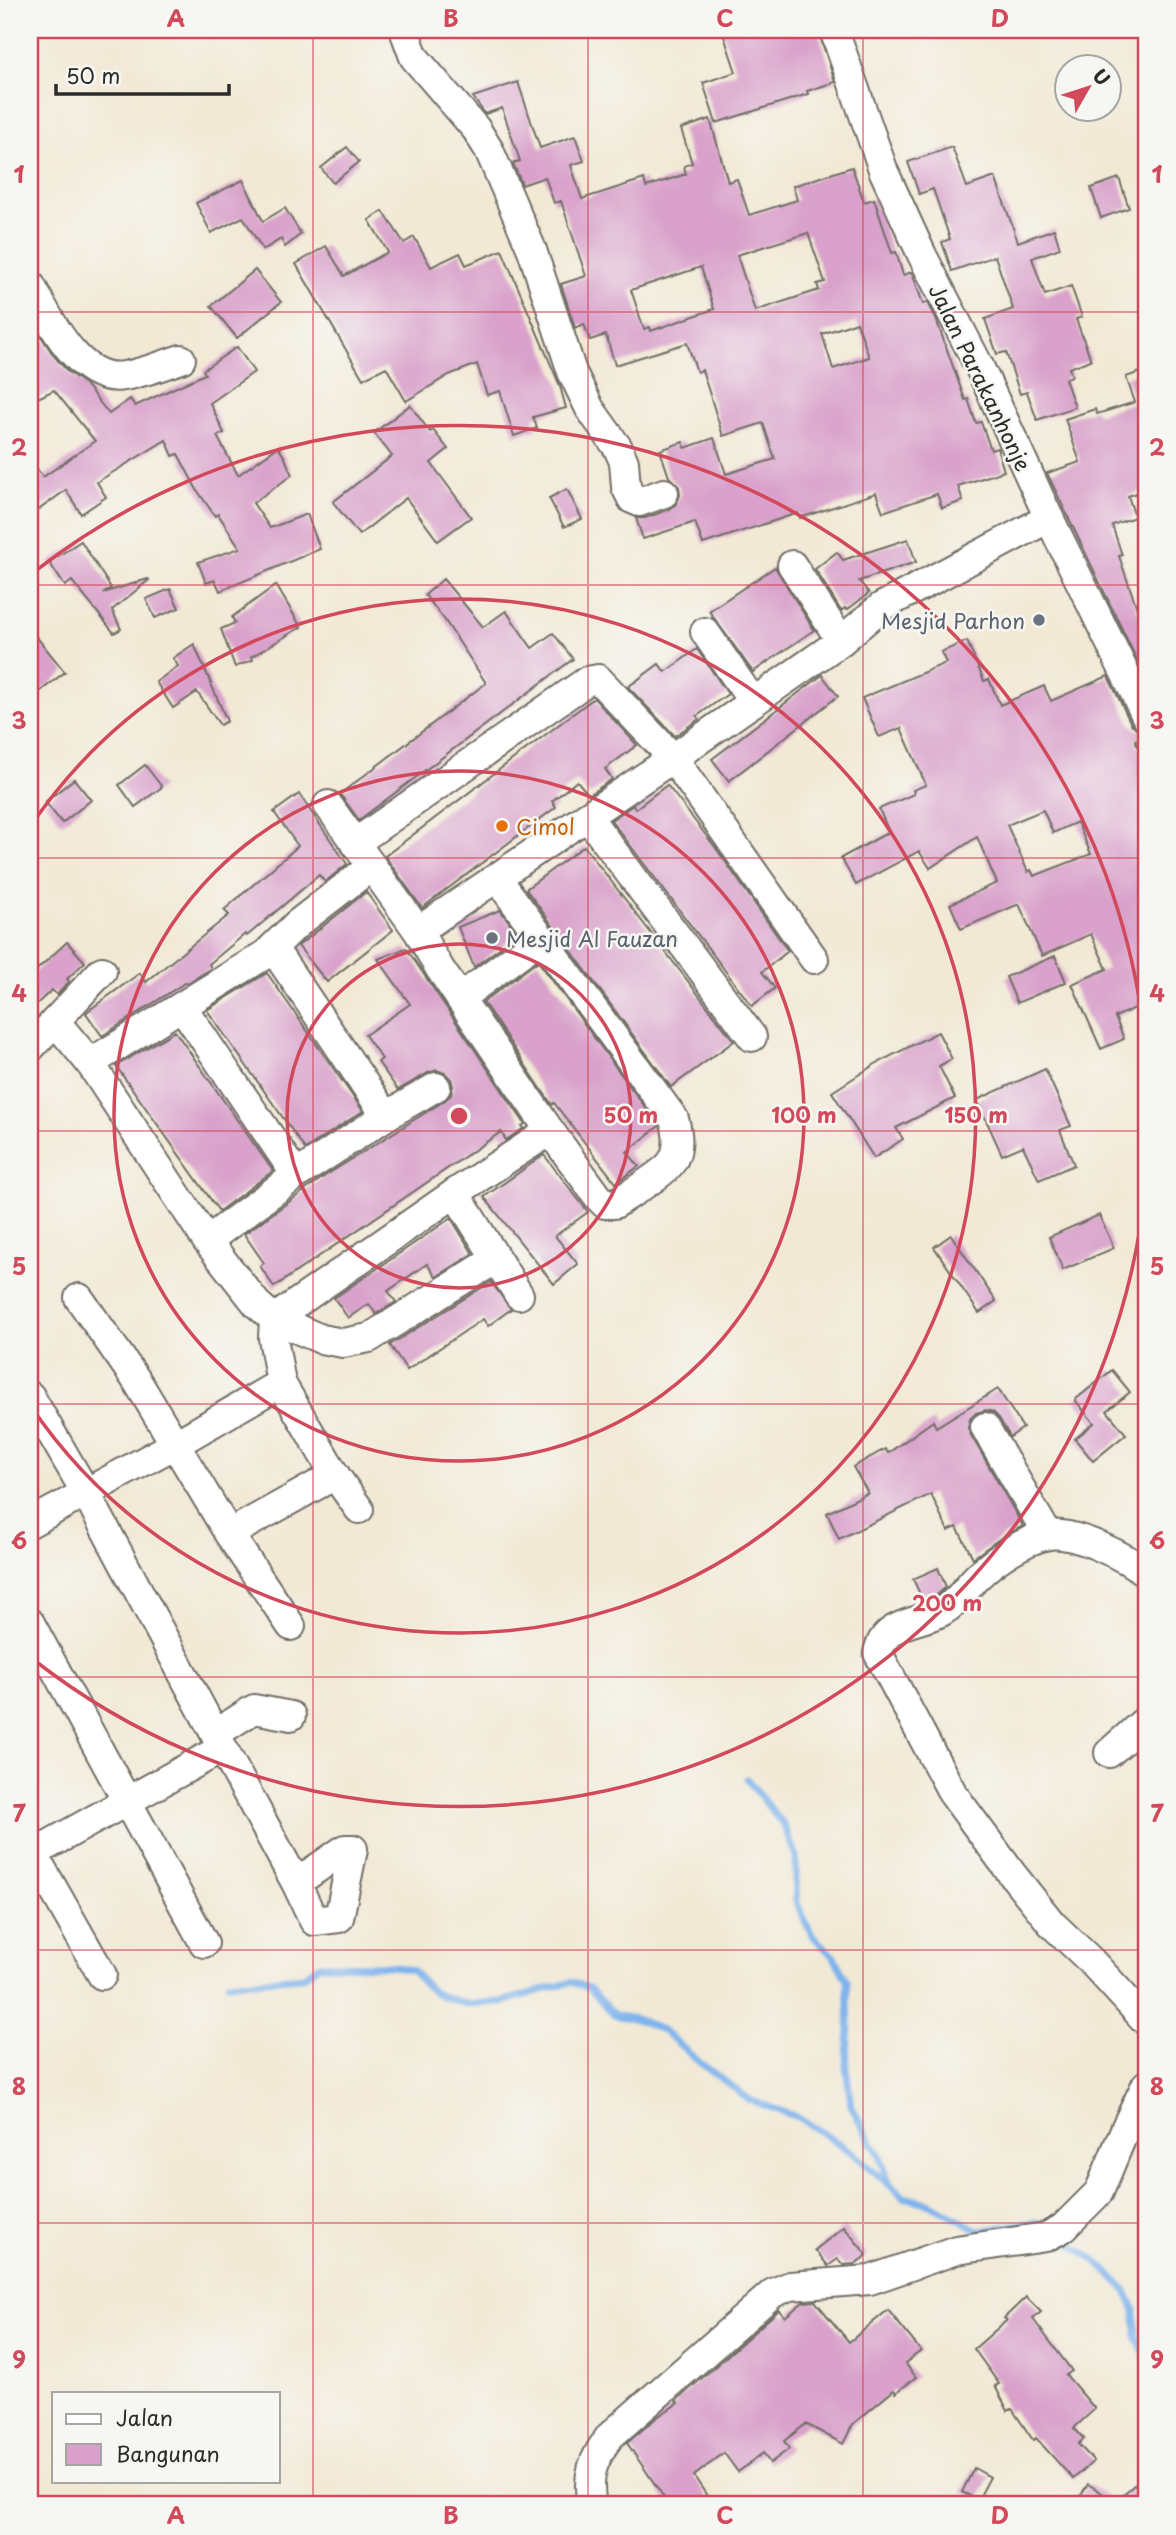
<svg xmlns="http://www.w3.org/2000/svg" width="1176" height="2535" font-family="'Playpen Sans',sans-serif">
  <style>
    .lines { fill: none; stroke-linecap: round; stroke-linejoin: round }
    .stream { stroke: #7eb3ec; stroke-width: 7 }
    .building { fill: #d9a1cb; fill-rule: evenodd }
    .street-casing { stroke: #716e66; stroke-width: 32 }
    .street { stroke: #fff; stroke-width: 28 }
    .grid { fill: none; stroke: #d1495b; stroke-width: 2; stroke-opacity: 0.55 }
    .ring { fill: none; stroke: #d1495b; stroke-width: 3.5 }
    .worship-dot { fill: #6b7280; stroke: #f6f6f2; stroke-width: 2.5 }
    .food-dot { fill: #e8710a; stroke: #f6f6f2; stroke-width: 2.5 }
    .labels { text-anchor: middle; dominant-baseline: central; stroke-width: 5; stroke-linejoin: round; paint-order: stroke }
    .street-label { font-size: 21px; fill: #2b2b2b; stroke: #f6f6f2 }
    .worship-label { font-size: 21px; fill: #5b616d; stroke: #f6f6f2; text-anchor: end }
    .food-label { font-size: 21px; fill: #c56008; stroke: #f6f6f2; text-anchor: start }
    .centre { fill: #d1495b; stroke: #f6f6f2; stroke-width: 3.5 }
    .ring-label { font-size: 21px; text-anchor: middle; font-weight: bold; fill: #d1495b; stroke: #f6f6f2; stroke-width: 5; stroke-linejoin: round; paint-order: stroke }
    .neatline { fill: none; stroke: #d1495b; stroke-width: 2.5 }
    .grid-label { font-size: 23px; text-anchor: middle; font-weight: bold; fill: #d1495b }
  </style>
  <rect width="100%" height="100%" fill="#f6f6f2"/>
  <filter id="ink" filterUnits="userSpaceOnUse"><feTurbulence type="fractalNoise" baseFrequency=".0143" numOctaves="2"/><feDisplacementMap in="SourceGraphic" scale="14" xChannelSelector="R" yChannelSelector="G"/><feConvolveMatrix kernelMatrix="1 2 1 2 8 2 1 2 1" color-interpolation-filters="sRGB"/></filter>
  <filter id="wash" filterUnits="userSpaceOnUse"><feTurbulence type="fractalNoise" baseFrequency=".00686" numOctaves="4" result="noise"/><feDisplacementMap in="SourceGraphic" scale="28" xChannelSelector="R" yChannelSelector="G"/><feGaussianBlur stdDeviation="1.57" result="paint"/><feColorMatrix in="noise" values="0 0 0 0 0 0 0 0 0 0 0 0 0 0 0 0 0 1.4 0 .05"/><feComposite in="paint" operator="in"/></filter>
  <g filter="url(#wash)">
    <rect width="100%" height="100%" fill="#f2e9d5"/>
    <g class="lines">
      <g class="stream">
        <path d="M747,1779l37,47 12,30v45l16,34 22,22 13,23 2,49 -3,37 5,39 16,31 12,17 11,32"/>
        <path d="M228,1983l74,-6 17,-12 73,1 19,4 23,23 31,11 36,-2 70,-20 18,6 25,27 25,5 25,11 35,31 51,38 50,18 50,33 54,46 27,7 48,27 58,-9 8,5"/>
        <path d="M1061,2238l32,20 31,30 11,22 1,26 10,21"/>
      </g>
    </g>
    <g id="blocks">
      <g class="building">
        <path d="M722,30h96l17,52 -28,9 1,3 -92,29 -13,-40 33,-11z"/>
        <path d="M518,82l22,66 35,-12 9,25 -13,4 11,34 62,-20 2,8 40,-13 -2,-8 8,-3 -11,-34 29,-10 18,63 9,-3 12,36 48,-15 -4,-14 59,-19 12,35 10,-3 18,54 4,-1 7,23 9,-3 11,32 5,-2 8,17 29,81 3,-1 8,24 5,-1 10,28 6,-2 7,23 -46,15 5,15 -21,7 -5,-14 -54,18 -7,-19 -76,25 -2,-5 -95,31 -8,-22 -52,17 -7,-21h9l25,-9 7,-6 3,-8 -1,-8 -10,-10 -9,-27 23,-8 2,6 29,-10 12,36 49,-15 -12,-36 -40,13 -21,-66 -5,2 -10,-29 -72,22 -9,-30 -16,5 -6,-16 -9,4 -14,-44 25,-8 -25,-75 -7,2 -9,-26 -23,8 -9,-22 7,-2 -18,-53 -17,6 -12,-17zM808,233l17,49 -8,2 2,6 -64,21 -18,-56zM701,267l13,42 -63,22 -1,-4 -6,2 -13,-39zM857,322l12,35 -36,12 -11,-35z"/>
        <path d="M347,147l12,15 -26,21 -12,-15z"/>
        <path d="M952,147l15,40 28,-10 23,65 36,-13 6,19 -28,10 13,37 26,-9 11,31 -6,2 15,41 -22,8 3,8 -7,3 10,28 -38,13 -10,-28 -7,2 -14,-42 -9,2 -12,-35 28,-10 -18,-53 -43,15 -10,-29 8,-3 -17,-50 -14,5 -11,-32z"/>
        <path d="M1119,178l10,30 -28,10 -10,-30z"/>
        <path d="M243,180l20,41 22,-13 16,26 -16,13 -4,-8 -18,11 -20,-33 -32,16 -15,-30z"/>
        <path d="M383,211l21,32 10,-6 17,30 29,-14 6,12 36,-15 58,136 6,22 -33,9 4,11 -23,8 -14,-45 -13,4 -10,-31 -28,11 -43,26 -20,-34 -23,12 -67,-115 30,-18 18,30 44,-24 -19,-32z"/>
        <path d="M255,270l26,32 -44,36 -26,-32z"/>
        <path d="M35,327l19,29 14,16 17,12 24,30 21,-15 5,7 70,-32 -2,-4 34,-23 17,25 -44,31 14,30 -7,3 21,39 40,-28 7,11 7,17 -39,28 17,25 37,-14 13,35 -100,42 -5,-11 -9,3 -8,-21 42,-14 -22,-34 -3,2 -18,-26 -19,-36 -5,2 -7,-16 -69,42 9,15 -25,17 -15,-24 -29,21 -7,-10v-42l13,18 52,-36 -41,-51 -24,12v-71z"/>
        <path d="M1146,370v120l-18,6 7,21 -23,8 10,30 -3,1 21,61 6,-2v64l-99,-206 33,-11 -15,-43 30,-10 2,5 38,-12 -9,-25z"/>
        <path d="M410,405l20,27 3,-2 15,19 -17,14 40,54 -33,24 -32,-43 -47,37 -26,-33 59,-46 -18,-23z"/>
        <path d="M567,489l15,30 -18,8 -15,-29z"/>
        <path d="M908,539l8,23 -57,19 10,12 -22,17 -2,-2 -4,3 -26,-42 22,-17 6,8z"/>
        <path d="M81,541l30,47 -8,5 45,-14 1,1 -37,30 9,19 -7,4 -42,-52 -7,5 -16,-24z"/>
        <path d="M775,567l39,63 -61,42 -44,-61z"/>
        <path d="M443,579l40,48 23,-16 26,37 21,-15 20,26 -214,161 -19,-26 146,-111 -42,-64 -19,-24z"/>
        <path d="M276,585l25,42 -50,30 2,3 -18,7 -14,-38 14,-6 -3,-6z"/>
        <path d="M170,589l9,19 -24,10 -9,-19z"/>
        <path d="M30,629l35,43 -27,21 -8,-10z"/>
        <path d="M967,641l17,40 5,-2 11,26 44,-19 7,15 57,-25 23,48 6,6 9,2v3l-11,5 11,24v239l-31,14 9,22 -23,10 -29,-65 35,-15 -16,-35 -49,22 -23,-52 -58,25 -11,-25 47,-21 -20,-46 -47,31 -11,-17 -63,34 -15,-27 48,-26 -10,-23 35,-15 -1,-4 13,-5 -25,-57 -22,9 -17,-39 84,-35 -5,-11zM1043,810l10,23 24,-11 14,32 -57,22 -3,-6 -3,2 -21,-47z"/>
        <path d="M194,644l33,77 -7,4 -23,-33 -24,16 -17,-26 22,-16 -5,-8z"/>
        <path d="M697,649l31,45 -31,22 2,3 -24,17 -47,-49 31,-23 6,8z"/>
        <path d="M822,675l16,21 -109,85 -17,-22z"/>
        <path d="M594,698l43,47 -32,24 7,10 -23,16 -12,-14 -25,20 4,6 -134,101 -37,-52z"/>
        <path d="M145,765l17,22 -27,20 -16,-22z"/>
        <path d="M74,779l17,21 -29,23 -17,-21z"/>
        <path d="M667,785l48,62 73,104 -26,21 13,16 -23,18 -141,-186 22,-15 2,4z"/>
        <path d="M299,794l48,70 -22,18 -6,-7 -72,61 -2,-2 -36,30 2,4 -2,2 -22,13 -1,-1 -84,54 -16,-23 2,-2 52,-38 6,9 83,-67 -5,-5 74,-64 -24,-34z"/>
        <path d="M584,846l150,195 -63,46 -145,-198z"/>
        <path d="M366,892l27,38 -66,52 -29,-36z"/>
        <path d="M500,910l18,24 -44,33 -16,-40z"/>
        <path d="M67,942l18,20 -18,17 2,3 -12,13 -5,-5 -22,20v-34z"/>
        <path d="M406,948l119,176 -3,2 2,2 -18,12 -5,-8 -227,155 -14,-21 4,-3 -20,-29 81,-58 119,-75 7,-6 2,-9 -2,-7 -6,-6 -8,-3 -9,3 -30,17 -20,-28 4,-3 -17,-24 45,-31 -32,-45z"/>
        <path d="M1055,956l11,26 -49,21 -11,-26z"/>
        <path d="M538,961l121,165 -32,26 12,14 -23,17 -62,-80 -2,2 -69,-103z"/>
        <path d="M267,973l96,138 -58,38 -98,-139z"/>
        <path d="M175,1031l98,140 -54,40 -103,-145z"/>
        <path d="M938,1032l14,27 -13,7 16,32 -59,30 7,11 -29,19 -42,-66 45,-29z"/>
        <path d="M1045,1069l26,57 -11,4 14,35 -35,15 -16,-34 -21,9 -25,-55z"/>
        <path d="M544,1155l44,57 -33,24 23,28 -24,20 -70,-87z"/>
        <path d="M1099,1215l15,33 -51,22 -14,-33z"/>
        <path d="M451,1218l22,36 -37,23 -9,-13 -39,27 8,11 -20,12 -7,-10 -21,14 -14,-20z"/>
        <path d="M951,1235l45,66 -17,12 -45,-66z"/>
        <path d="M491,1282l20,27 -23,17 -5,-7 -76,51 -17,-25z"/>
        <path d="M1112,1370l18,22 -23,19 19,23 -33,27 -18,-22 19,-16 -19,-23z"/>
        <path d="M998,1389l25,39 -13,9 -11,-19 -6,-6 -7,-2 -10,3 -6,6 -2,9 3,7 52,91 -21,11 -29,21 -16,-31 -9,4 -17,-37 -92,45 -12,-26 41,-20 -15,-26 32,-18 3,4 45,-32 3,6z"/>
        <path d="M938,1568l8,19 -9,8 -14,6 -10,-22z"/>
        <path d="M844,2227l23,28 -12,9 -12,1 -5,-6 -10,7 -13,-16z"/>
        <path d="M1026,2297l15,15 -8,7 39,52 -6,4 29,34 -21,19 10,11 -6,5 16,17 -21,18 -37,-41 -3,2 -21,-31 -4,2 -13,-25 4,-2 -25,-35 33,-29 -3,-2z"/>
        <path d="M815,2301l34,41 39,-32 33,41 -16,12 11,14 -20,16 -2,-3 -41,34 -10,20 -37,-20 -22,17 5,8 -19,14 -7,-10 -25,19 -14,-19 -30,23 15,23 -9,6h-31l-42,-62 29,-25 22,-15 -2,-2 103,-91 6,7 18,-15z"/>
        <path d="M974,2468l16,9 -12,23 -16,-8z"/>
        <path d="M1146,2475v30h-72l14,-21 27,17z"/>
      </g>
    </g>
  </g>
  <g filter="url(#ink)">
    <use href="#blocks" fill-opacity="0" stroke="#716e66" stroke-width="2"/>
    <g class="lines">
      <defs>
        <g id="street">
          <path d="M404,30l10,27 62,72 13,21 43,100 40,122 18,37 28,39 6,14 2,25 6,12 7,3 25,-9"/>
          <path d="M834,30l50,142 38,83 57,111 70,152 97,198"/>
          <path d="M30,284c18,32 48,100 94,92 19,-3 39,-11 57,-17"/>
          <path d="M792,565l49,76"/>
          <path d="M705,632l48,70"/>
          <path d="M328,805l90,126"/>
          <path d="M587,816l165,221"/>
          <path d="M355,843l232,-162 11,-2 75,79 141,201"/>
          <path d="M372,866l-75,58 -31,30 -176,109 117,178 50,63 17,15 47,20 22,4 26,-5 127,-79"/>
          <path d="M497,878l177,241c4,14 6,32 -3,44 -8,11 -43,32 -56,41h-10l-6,-6 -49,-67 -110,-162 -22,-38 255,-173 168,-117 40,-34 168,-89"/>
          <path d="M460,998l81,-60"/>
          <path d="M183,1008l113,167"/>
          <path d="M55,1021l35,42"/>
          <path d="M30,1048l72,-77"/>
          <path d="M386,1116l50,-29"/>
          <path d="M455,1193l64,102"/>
          <path d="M207,1241l89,-66 90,-59 -113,-168"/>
          <path d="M79,1298l58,83 92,153"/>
          <path d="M281,1383l54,92 24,34"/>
          <path d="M30,1396l56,97 129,241 39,-25 37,7"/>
          <path d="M985,1427l63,108"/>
          <path d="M30,1523l144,-78 107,-62 -8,-45 1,-19 181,-126 95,-62"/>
          <path d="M1146,1573c-19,-16 -72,-42 -98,-38 -24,5 -52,24 -69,40 -13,12 -21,28 -38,37 -25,12 -57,10 -63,41l75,141 59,80 40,50 39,37 55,60"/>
          <path d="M30,1623l174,320"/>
          <path d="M291,1626l-62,-92 106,-59"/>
          <path d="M215,1734l81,149 49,-34h8l-14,69 -25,3 -18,-38"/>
          <path d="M1109,1753l37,-33"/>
          <path d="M30,1848l72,127"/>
          <path d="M30,1855l193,-107"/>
          <path d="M592,2505c-6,-29 1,-46 18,-69l163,-143 17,-7 80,-6 86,-30 90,-13 17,-9 36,-36 27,-65 20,-42"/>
        </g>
      </defs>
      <use href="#street" class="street-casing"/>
      <use href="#street" class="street"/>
    </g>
  </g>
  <path class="grid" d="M313,30v2475M588,30v2475M863,30v2475M30,312h1116M30,585h1116M30,858h1116M30,1131h1116M30,1404h1116M30,1677h1116M30,1950h1116M30,2223h1116"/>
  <g class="ring">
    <circle cx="459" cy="1116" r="172"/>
    <circle cx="459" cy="1116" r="345"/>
    <path d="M30 827A517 517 0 1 1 30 1405"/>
    <path d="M1146 1182A690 690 0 0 1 34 1660M34 572A690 690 0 0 1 1146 1050"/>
  </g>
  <g class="worship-dot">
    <circle cx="1039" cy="620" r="7"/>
    <circle cx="492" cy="938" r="7"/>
  </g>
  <circle class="food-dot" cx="502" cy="826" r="7"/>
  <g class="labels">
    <g class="street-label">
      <text transform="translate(981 377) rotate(64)">Jalan Parakanhonje</text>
    </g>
    <g class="worship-label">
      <text x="1025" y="620">Mesjid Parhon</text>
      <text x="506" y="938" text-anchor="start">Mesjid Al Fauzan</text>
    </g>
    <g class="food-label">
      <text x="516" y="826">Cimol</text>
    </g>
  </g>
  <circle cx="459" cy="1116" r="10" class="centre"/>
  <g class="ring-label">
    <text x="631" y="1123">50 m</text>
    <text x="804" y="1123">100 m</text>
    <text x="976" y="1123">150 m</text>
    <text x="947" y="1611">200 m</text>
  </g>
  <rect width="1176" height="2535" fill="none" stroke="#f6f6f2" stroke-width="77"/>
  <rect x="52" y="2392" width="228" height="91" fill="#f6f6f2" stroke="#a5a5a2" stroke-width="2"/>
  <rect x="66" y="2414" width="35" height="10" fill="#ffffff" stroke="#a5a5a2" stroke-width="2"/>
  <text x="116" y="2426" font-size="21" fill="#2b2b2b">Jalan</text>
  <rect x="66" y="2444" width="35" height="21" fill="#d9a1cb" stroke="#a5a5a2" stroke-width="2"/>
  <text x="116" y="2462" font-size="21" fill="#2b2b2b">Bangunan</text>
  <g transform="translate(1088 88) rotate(51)"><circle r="33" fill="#f6f6f2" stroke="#a5a5a2" stroke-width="2"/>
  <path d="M0-5L12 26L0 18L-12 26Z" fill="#d1495b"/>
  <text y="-10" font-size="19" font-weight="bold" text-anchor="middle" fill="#2b2b2b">U</text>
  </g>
  <path d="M56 84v10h173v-10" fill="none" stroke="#2b2b2b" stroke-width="3.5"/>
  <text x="66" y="84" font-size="21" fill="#2b2b2b" stroke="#f6f6f2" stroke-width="5" paint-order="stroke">50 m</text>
  <rect x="38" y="38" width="1100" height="2458" class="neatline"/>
  <g class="grid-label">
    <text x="176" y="27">A</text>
    <text x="451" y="27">B</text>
    <text x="725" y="27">C</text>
    <text x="1000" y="27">D</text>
    <text x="19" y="183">1</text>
    <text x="1157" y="183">1</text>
    <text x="19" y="456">2</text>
    <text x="1157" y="456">2</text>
    <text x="19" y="729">3</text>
    <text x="1157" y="729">3</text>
    <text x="19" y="1002">4</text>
    <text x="1157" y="1002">4</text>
    <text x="19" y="1275">5</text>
    <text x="1157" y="1275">5</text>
    <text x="19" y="1549">6</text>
    <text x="1157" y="1549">6</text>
    <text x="19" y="1822">7</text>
    <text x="1157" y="1822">7</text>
    <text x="19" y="2095">8</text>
    <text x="1157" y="2095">8</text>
    <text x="19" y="2368">9</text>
    <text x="1157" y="2368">9</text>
    <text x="176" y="2524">A</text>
    <text x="451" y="2524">B</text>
    <text x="725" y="2524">C</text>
    <text x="1000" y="2524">D</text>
  </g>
</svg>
